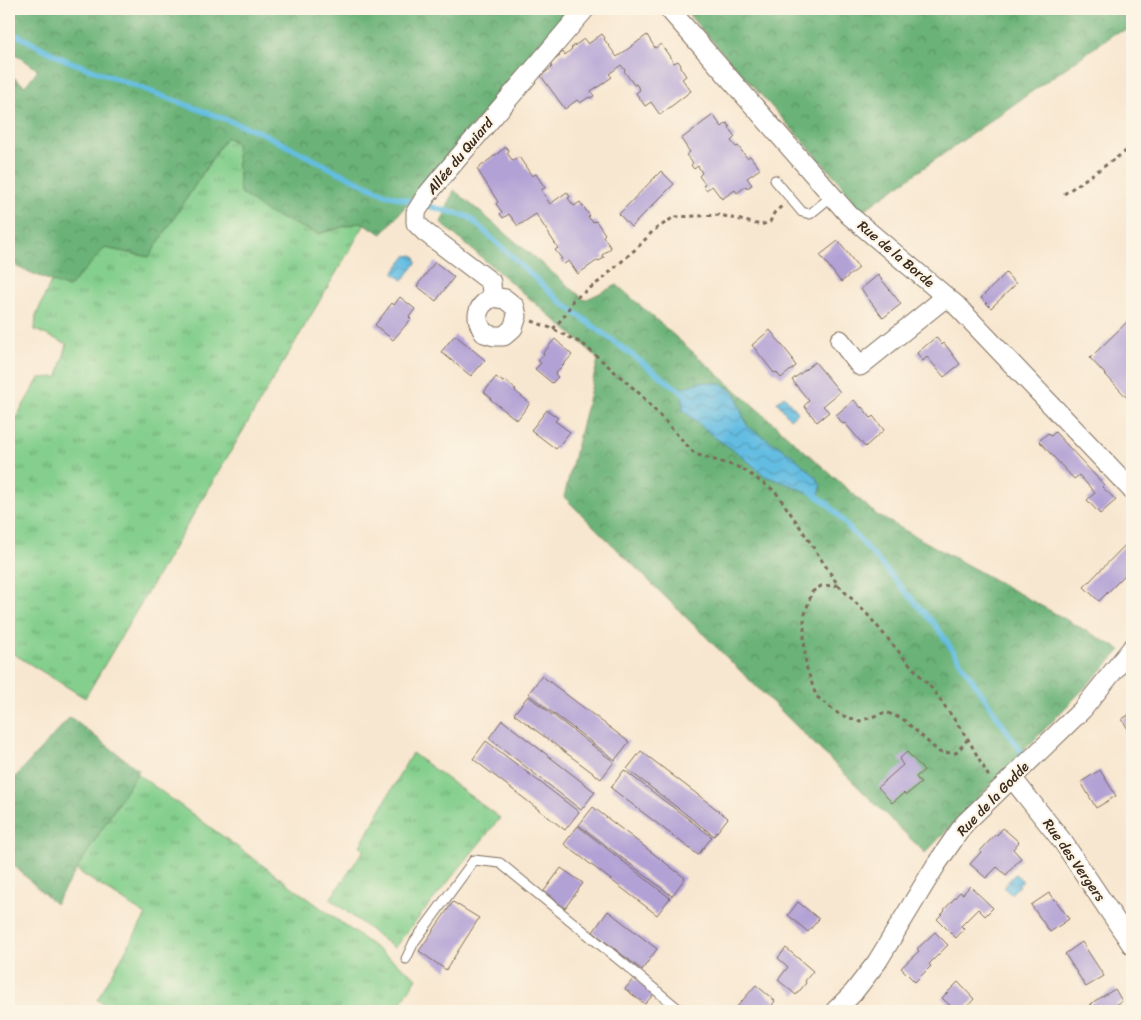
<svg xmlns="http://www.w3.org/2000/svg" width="1141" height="1020" viewBox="0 0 1141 1020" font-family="Sriracha,sans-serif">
<defs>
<pattern id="grass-tufts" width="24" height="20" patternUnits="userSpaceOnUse" patternTransform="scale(1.25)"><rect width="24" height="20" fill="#84cf8d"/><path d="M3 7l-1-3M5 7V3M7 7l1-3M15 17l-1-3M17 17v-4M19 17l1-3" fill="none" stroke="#6da873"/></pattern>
<pattern id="forest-crowns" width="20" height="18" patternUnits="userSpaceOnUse" patternTransform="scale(1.25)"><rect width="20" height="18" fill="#6bb278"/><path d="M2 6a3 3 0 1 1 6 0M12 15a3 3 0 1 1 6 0" fill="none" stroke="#599162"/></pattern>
<pattern id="water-waves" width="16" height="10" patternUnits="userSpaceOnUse" patternTransform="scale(1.25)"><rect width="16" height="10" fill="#64bde2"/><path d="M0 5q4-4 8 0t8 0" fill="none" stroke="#549ab7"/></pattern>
</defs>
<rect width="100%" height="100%" fill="#fcf5e5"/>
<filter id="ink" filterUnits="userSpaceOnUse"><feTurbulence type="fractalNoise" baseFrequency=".02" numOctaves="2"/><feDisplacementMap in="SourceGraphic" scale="10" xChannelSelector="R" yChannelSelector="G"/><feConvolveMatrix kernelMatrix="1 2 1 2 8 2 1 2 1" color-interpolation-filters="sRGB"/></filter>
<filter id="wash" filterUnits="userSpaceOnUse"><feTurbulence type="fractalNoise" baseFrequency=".0096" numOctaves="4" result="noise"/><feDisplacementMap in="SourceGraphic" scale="20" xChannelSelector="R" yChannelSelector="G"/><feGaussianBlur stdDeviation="1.12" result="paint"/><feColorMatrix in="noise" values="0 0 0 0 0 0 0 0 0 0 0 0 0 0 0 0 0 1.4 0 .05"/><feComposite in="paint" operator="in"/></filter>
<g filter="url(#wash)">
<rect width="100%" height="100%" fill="#f8e7d0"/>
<!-- grass -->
<path fill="url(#grass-tufts)" stroke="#607c56" d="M226 137 236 143 240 192 318 234 361 222 365 224 85 698 9 651V476L15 467 9 460V430L39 378 58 377 67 344 35 330 36 316 51 281 66 286 105 248 149 257Z
M412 753 500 818 394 948 330 899 364 850 360 846Z
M136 773 417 978 396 1011H118L97 1000 146 915 76 870Z"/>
<!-- forest -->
<path fill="url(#forest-crowns)" stroke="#536e4b" d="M9 9H570L382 234 361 222 318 234 266 212 240 192 236 143 226 137 149 257 105 248 68 288 17 267 9 250V74L25 86 38 70 9 49Z
M684 9H1132V29L1115 33 861 212 839 181 702 30Z
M454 190 585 300 617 285 877 515 1121 650 925 853 564 497 598 360 583 344 441 223Z
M70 717 139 770 55 904 9 861V784Z"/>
<!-- water -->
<path fill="url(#water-waves)" stroke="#507480" d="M407 255 409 256 412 255 415 256 416 261 417 262 403 280 393 273Z
M699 382 720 383 736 394 741 411 748 427 792 455 814 475 821 485 820 493 813 495 790 485 765 476 738 453 714 437 683 410 682 388Z
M784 396 798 412 790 419 777 402Z
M1015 874 1023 881 1011 894 1003 887Z"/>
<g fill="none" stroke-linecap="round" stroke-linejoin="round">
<!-- stream -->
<path stroke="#64bde2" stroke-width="5.5" d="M9 31 63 59 262 133 336 171 388 195 469 217 561 302 687 396
M809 490 828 504 936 626 1022 753"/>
</g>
<g id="blocks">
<!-- building -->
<path fill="#b2a1d5" d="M602 34 605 38 604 39 617 57 647 35 655 48 661 44 674 63 678 61 681 65 680 67 686 76 682 79 691 91 660 115 651 102 645 106 636 93 640 90 636 84 634 85 624 71 625 70 621 65 609 74 612 77 598 87H597L591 91 594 96 590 98 589 97 580 103 577 100 565 109 541 76 552 67 550 63 560 56 559 55 563 52 565 55 572 49 571 48 584 39 588 44Z
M713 115 722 127 727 123 730 127 729 128 735 137 731 141 736 147 738 146 747 158 750 156 760 169 747 178 752 185 747 188 746 186 737 193 735 190 722 199 712 186 706 190 703 185 705 184 699 176 702 173 698 166 694 169 691 165 693 163 686 155 690 152 681 139Z
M506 147 509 151 507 153 513 161 519 157 532 176 536 174 545 188 541 190 550 204 567 192 570 197 568 198 574 206 580 202 590 216 588 217 593 222 596 221 605 234 603 236 611 248 602 255 604 258 599 261 598 260 578 274 569 261 564 264 560 260 562 259 555 250 558 248 536 214 518 226 509 214 503 218 500 214 502 212 496 204 498 202 477 169Z
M661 171 674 184 631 227 619 214Z
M838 241 859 268 841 282 820 255Z
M435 262 454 277 436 301 417 286Z
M1006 273 1016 284 991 308 981 298Z
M878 275 901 304 883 318 861 289Z
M400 297 415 309 409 317 411 319 393 340 375 325 392 303 394 305Z
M1132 317V403L1090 358Z
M770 330 793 359 792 360 796 366 781 378 776 372 774 373 752 345Z
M455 335 485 360 471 376 441 352Z
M936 337 942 345 944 343 960 364 944 377 927 357 923 361 917 353Z
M555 339 572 355 555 374 558 377 552 383 535 369 541 363 538 361 544 355 543 353Z
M815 362 840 392 823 406 829 412 817 422 804 406 809 401 792 380Z
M496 377 503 382 505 380 516 390 515 391 530 403 517 420 490 399 491 398 484 392Z
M854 400 861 408 862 407 871 418 873 416 884 430 865 447 845 423 843 424 836 415Z
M547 410 558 418 555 421 570 432 556 449 531 430Z
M1055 432 1104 485 1102 487 1116 500 1100 514 1087 500 1095 493 1079 475 1074 479 1039 441 1048 433 1051 436Z
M1132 538V568L1099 601 1084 587Z
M542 676 629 742 615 760 528 694Z
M528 696 614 762 601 779 514 714Z
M1132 713V736L1122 719Z
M502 720 595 792 581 810 489 738Z
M486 741 579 812 565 830 473 759Z
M641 751 728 818 714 836 627 769Z
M907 752 924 770 916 777 921 783 906 795 904 793 892 803 878 787 903 765 899 759Z
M624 770 712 837 698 855 611 788Z
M1100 770 1116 796 1096 808 1081 782Z
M593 807 685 878 672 896 579 825Z
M578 826 670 898 657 915 564 844Z
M1003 828 1019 842 1013 849 1021 858 1006 875 997 867 986 878 970 864 981 852 980 851 996 834 997 835Z
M561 868 583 883 565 908 544 891Z
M970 886 993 908 985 916 978 909 961 926 964 929 956 938 937 919 945 911 944 910 960 892 963 894Z
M1049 893 1054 900 1055 899 1069 919 1050 932 1031 905Z
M453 902 479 918 446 970 419 951Z
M798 902 819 919 808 932 788 915Z
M608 911 657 949 642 970 593 932Z
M935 932 948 945 929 964 931 966 915 982 901 968 919 951 917 949Z
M1082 942 1104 976 1086 987 1065 954Z
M786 948 813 971 805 981 806 983 796 995 778 980 788 967 778 958Z
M634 978 654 994 645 1004 625 989Z
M958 982 974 999 963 1011H956L942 998Z
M756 985 775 1001 768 1011H738L735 1009Z
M1115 989 1122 1001 1116 1005 1120 1011H1094L1090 1004Z"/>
</g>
</g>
<g filter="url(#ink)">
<use href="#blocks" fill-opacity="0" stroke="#7d6c5c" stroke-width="1"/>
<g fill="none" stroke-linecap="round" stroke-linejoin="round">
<!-- service casing -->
<g stroke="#7d6c5c" stroke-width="11">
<path id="service" d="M775 180 802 212 810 214 832 196
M406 959 414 942 474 860 500 863 640 977 681 1011"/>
</g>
<!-- minor casing -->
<g stroke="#7d6c5c" stroke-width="21">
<path id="minor" d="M669 9 849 215 956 305 1132 490
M492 297 505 299 515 307 517 316 513 328 504 336H494L484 333C474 317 476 307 492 297L491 282 425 232 416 223V212L426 196 440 179 585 9
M840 340 860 366 946 297
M1012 778 1063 842 1132 945
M835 1011 853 993 877 962 936 865 964 824 1082 710 1132 648"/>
</g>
<!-- path -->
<path stroke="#7d6c5c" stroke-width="3" stroke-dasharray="4 4" stroke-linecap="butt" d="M1064 194 1132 147
M532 321 553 329 583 344 640 394 695 454 741 468 775 491 800 527 838 585 867 614 904 658 934 691 968 739 989 777
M553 329 566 314 573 300 600 281 639 246 653 231 674 217 720 215 761 225 770 222 774 213 782 206
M838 585 821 586 812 592 804 617V639L806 666 816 696 840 715 860 721 886 712 904 720 939 752 956 753 968 739"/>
<!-- service -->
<use href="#service" stroke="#fff" stroke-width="9"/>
<!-- minor -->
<use href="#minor" stroke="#fff" stroke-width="19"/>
</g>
</g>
<g text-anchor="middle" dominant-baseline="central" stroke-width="4.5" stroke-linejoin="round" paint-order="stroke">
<!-- street labels -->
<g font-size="14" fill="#3b2a1e" stroke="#fcf5e5">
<text transform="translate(460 156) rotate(-50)">Allée du Quiard</text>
<text transform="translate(896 254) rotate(40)">Rue de la Borde</text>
<text transform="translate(993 799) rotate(-46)">Rue de la Godde</text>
<text transform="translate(1074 860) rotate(55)">Rue des Vergers</text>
</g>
</g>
<!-- margin -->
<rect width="1141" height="1020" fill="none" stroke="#fcf5e5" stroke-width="30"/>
</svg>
